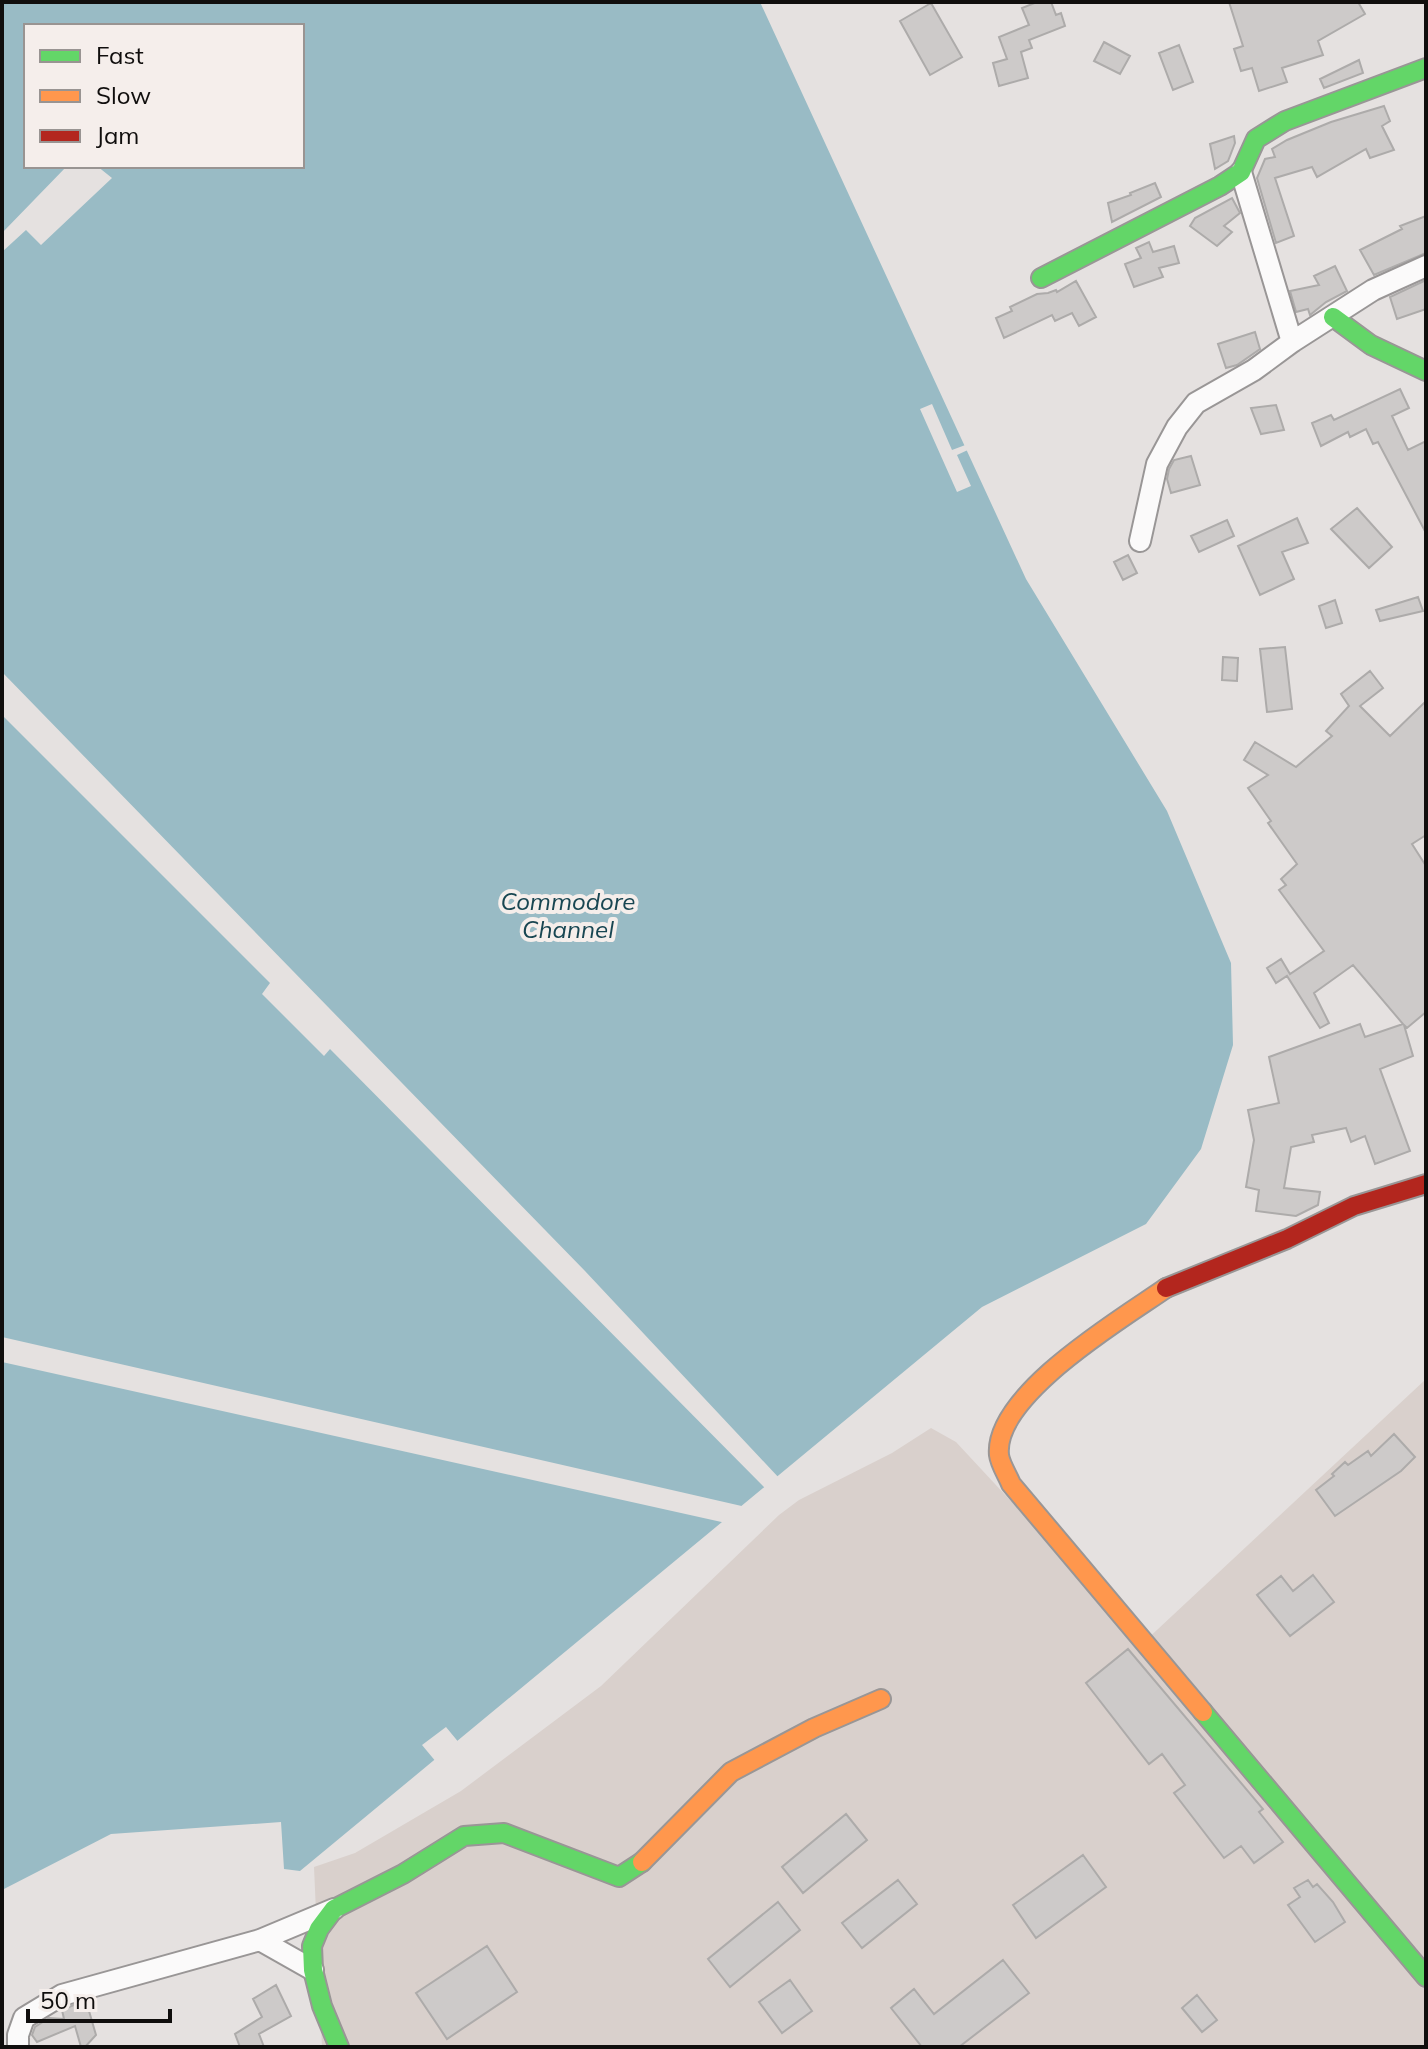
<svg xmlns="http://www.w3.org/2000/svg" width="1428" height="2049" viewBox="0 0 1428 2049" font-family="Mulish,sans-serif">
<rect width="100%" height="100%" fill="#e5e1e0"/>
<!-- built -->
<path fill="#d9d0cc" d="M1426 1379V2047H322L314 1867 355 1853 461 1791 601 1686 779 1515 799 1500 892 1453 931 1428 956 1442 1143 1643Z"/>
<!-- water -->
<path fill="#99bbc5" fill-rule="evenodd" d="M2 2H760L1026 579 1167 811 1231 963 1233 1045 1201 1149 1146 1224 982 1307 300 1871 284 1869 281 1822 111 1834 2 1890ZM26 26H302V166H26Z"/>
<!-- pier -->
<path fill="#e5e1e0" d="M67 166H97L112 178 41 245 26 230 2 252V233Z
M932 404 952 450 968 444 970 449 957 455 971 486 957 492 920 409Z
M2 672 585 1271 780 1479 767 1490 330 1049 324 1056 262 994 270 983 2 715Z
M2 1337 746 1507 726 1523 2 1362Z
M446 1727 460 1744 437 1763 422 1745Z"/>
<!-- building -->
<path fill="#cdcac9" stroke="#adabaa" stroke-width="2" d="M1037 2H1051L1056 15 1061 13 1065 26 1029 40 1032 48 1021 52 1028 78 999 86 993 63 1007 59 999 37 1029 25 1022 8Z
M1229 2H1358L1365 14 1318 41 1323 55 1282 68 1287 82 1259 91 1252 68 1241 71 1234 49 1243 46Z
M931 3 962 57 930 75 900 21Z
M1104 42 1130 56 1120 74 1094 61Z
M1179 45 1193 82 1173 90 1159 53Z
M1359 60 1363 73 1324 88 1320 79Z
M1384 106 1390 121 1382 126 1394 150 1370 158 1366 149 1317 177 1312 167 1275 178 1294 236 1276 243 1257 178 1265 159 1275 157 1272 149 1287 140 1331 122Z
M1234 136 1235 143 1228 161 1215 169 1210 144Z
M1155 183 1161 197 1112 222 1108 203 1131 195 1130 193Z
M1232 198 1240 213 1224 226 1232 232 1217 246 1190 226 1195 218Z
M1426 216V253L1374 275 1360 250 1402 229 1400 226Z
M1149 242 1153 252 1174 246 1179 263 1159 268 1163 277 1134 287 1125 264 1141 258 1136 248Z
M1335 266 1347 291 1326 302 1310 315 1308 309 1296 312 1290 291 1319 285 1314 276Z
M1426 280V309L1397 319 1390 297Z
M1076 281 1096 317 1079 326 1072 313 1055 321 1052 315 1004 338 996 318 1012 311 1010 307 1037 294 1048 293 1056 290 1057 292Z
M1255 332 1260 349 1237 365 1226 368 1218 344Z
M1400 389 1409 408 1392 416 1408 450 1426 441V533L1378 442 1373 444 1366 429 1350 437 1348 432 1321 446 1312 423 1331 415 1334 420Z
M1276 405 1284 430 1261 434 1251 408Z
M1191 456 1200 485 1171 493 1167 479 1169 469 1174 460Z
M1357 508 1392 547 1369 568 1331 529Z
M1297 518 1308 543 1282 552 1294 579 1260 595 1238 546Z
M1227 520 1234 536 1199 552 1191 536Z
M1128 555 1137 573 1123 580 1114 562Z
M1418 597 1423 611 1380 621 1376 610Z
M1335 600 1342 623 1326 628 1319 606Z
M1285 647 1292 709 1267 712 1260 649Z
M1223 657 1238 658 1237 681 1222 680Z
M1370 671 1383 688 1360 706 1390 736 1426 701V835L1412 844 1426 866V1012L1407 1028 1404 1025 1413 1056 1380 1069 1410 1151 1375 1164 1365 1136 1351 1142 1346 1128 1312 1135 1314 1142 1291 1147 1284 1188 1320 1192 1318 1205 1296 1216 1256 1211 1259 1190 1246 1187 1254 1140 1248 1110 1279 1103 1269 1057 1360 1024 1365 1037 1403 1024 1353 965 1314 993 1329 1023 1320 1028 1287 976 1276 983 1267 968 1281 959 1290 974 1324 951 1279 890 1286 885 1281 879 1297 864 1268 823 1271 821 1248 788 1268 775 1244 760 1255 742 1296 767 1332 736 1326 731 1349 706 1341 694Z
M1394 1434 1415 1457 1401 1471 1335 1516 1316 1490 1334 1476 1332 1474 1345 1462 1348 1465 1368 1451 1371 1456Z
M1313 1575 1334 1602 1290 1636 1257 1595 1281 1576 1293 1591Z
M1128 1649 1263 1809 1259 1812 1283 1842 1254 1863 1241 1846 1224 1858 1174 1793 1185 1785 1162 1754 1149 1764 1086 1683Z
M846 1814 867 1840 803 1893 782 1867Z
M1083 1855 1106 1887 1036 1938 1013 1905Z
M898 1880 917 1904 862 1948 842 1923Z
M1308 1880 1313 1887 1317 1884 1333 1902 1345 1922 1315 1942 1288 1905 1300 1897 1294 1888Z
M778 1902 800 1930 730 1987 708 1959Z
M487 1946 517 1992 447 2039 416 1993Z
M1003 1960 1029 1993 959 2047H922L891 2008 914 1989 934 2014Z
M790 1980 812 2011 782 2033 759 2002Z
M276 1985 291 2016 259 2034 264 2047H240L235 2034 262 2017 253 1999Z
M1197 1995 1217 2020 1202 2032 1182 2008Z
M76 2004H84L89 2011 96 2035 85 2047H81L75 2026 37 2042 32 2035 35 2027 49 2018 64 2019 62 2010Z"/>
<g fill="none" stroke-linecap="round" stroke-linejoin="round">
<!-- street casing -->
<g stroke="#999696" stroke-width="24">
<path id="street" d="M1241 172 1292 342
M1140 541 1157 464 1177 427 1196 403 1254 370 1292 342 1373 290 1426 266
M260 1940 313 1970
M18 2047V2035L24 2018 62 1995 260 1940 334 1909"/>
</g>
<!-- fast casing -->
<g stroke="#999696" stroke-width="22">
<path id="fast" d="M1041 278 1220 186 1241 172 1256 139 1285 121 1426 68
M1333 317 1371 345 1426 371
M1203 1712 1426 1977
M339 2047 322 2006 313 1970 312 1946 319 1929 334 1909 403 1874 464 1836 504 1833 619 1877 642 1862"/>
</g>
<!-- slow casing -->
<g stroke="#999696" stroke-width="22">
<path id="slow" d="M1166 1288C1123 1318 993 1395 999 1455 1000 1464 1008 1476 1011 1484L1203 1712
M642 1862 731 1772 814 1728 881 1699"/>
</g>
<!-- jam casing -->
<g stroke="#999696" stroke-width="22">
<path id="jam" d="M1166 1288 1287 1239 1354 1206 1426 1184"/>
</g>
<!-- street -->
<use href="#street" stroke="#fbfafa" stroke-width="20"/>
<!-- fast -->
<use href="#fast" stroke="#63d668" stroke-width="18"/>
<!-- slow -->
<use href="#slow" stroke="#ff974d" stroke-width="18"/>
<!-- jam -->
<use href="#jam" stroke="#b3261e" stroke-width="18"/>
</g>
<g text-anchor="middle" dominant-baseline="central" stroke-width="8" stroke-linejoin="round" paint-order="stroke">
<!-- water labels -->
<g font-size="24" font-style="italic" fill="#184652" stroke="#f5eeeb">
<text x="568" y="901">Commodore<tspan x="568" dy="28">Channel</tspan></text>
</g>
</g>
<!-- border -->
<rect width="1428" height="2049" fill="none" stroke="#100e0d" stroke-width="8"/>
<!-- legend -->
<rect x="24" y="24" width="280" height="144" fill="#f5eeeb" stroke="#999492" stroke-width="2"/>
<rect x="40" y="50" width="40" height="12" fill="#63d668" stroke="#999492" stroke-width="2"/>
<text x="96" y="64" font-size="24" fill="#100e0d">Fast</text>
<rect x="40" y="90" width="40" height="12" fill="#ff974d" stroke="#999492" stroke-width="2"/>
<text x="96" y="104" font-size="24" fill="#100e0d">Slow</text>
<rect x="40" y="130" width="40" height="12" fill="#b3261e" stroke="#999492" stroke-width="2"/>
<text x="96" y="144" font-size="24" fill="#100e0d">Jam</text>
<!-- scale -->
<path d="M28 2009v12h142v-12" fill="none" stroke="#100e0d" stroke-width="4"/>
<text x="40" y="2009" font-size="24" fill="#100e0d" stroke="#f5eeeb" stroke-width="6" paint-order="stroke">50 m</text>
</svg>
